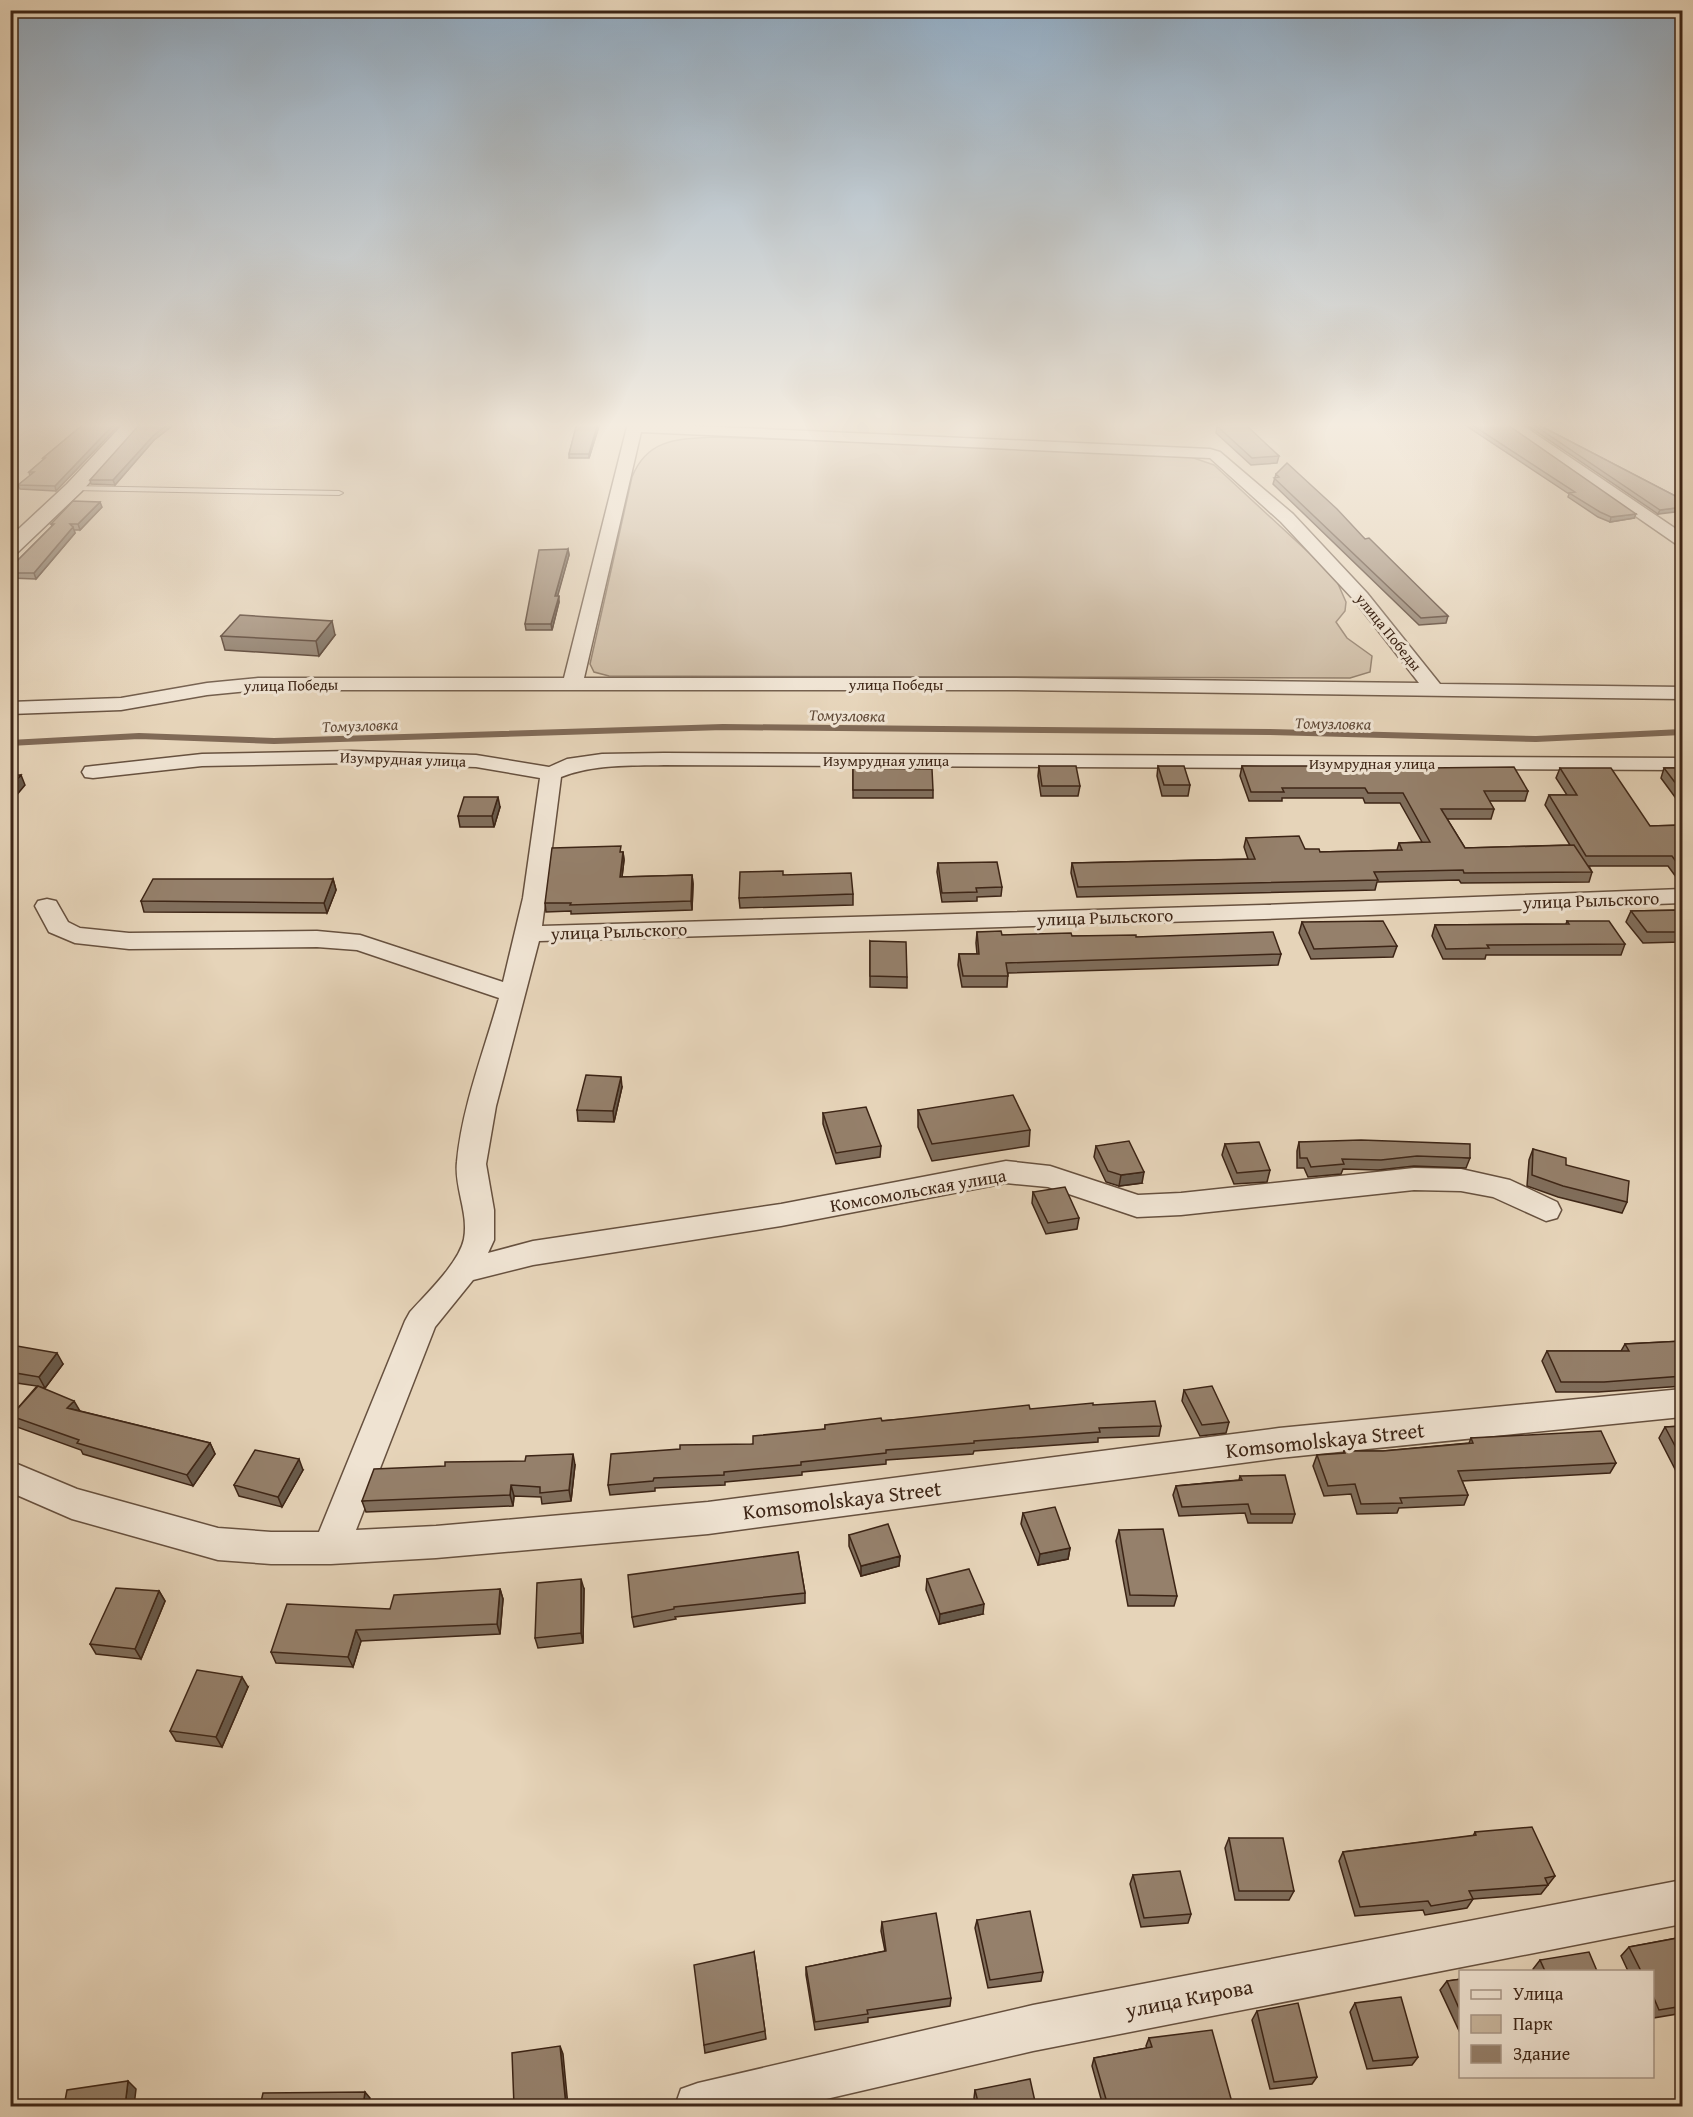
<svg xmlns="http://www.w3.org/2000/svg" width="1693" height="2117" viewBox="0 0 1693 2117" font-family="'Gentium Book Plus',serif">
<rect width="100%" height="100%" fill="#e6d4b9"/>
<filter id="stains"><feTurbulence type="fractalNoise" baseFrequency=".00333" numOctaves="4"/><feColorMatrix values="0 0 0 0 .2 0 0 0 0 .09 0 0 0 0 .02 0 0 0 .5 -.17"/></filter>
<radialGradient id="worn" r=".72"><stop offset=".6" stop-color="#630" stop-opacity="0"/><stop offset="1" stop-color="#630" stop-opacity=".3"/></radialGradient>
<!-- green -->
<path fill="#c9b69d" stroke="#836e5a" stroke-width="1.5" d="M714 437 1166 453 1185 455 1214 465 1335 577 1346 602 1345 611 1336 622 1347 638 1372 656 1370 672 1350 678 609 676 594 672 590 664 632 477C647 439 677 439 714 437Z"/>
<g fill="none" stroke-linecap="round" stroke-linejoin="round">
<!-- stream -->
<path stroke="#806a57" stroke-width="6" d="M10 743 139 736 274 741 723 727 1269 732 1536 739 1682 732"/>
<!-- lane casing -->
<g stroke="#67513f" stroke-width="2">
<path id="lane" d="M71 486 339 491 343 493 339 495 74 490 70 488Z"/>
</g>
<!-- street casing -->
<g stroke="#67513f" stroke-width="3">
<path id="street" d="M628 423 1210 449 1220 452 1293 514 1367 593 1440 684 1682 687V699L1011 690H258L207 695 121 710 10 714V702L121 698 207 683 258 678H564ZM641 432 1210 458 1281 522 1355 601 1419 683 1011 678H584Z
M1501 423H1519L1682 533V545L1676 544Z
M351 751 476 755 549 767 567 759 602 754 664 753 1682 758V770L664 765C629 766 594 764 561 777L542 926 1264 905 1682 889V903L1264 919 539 941 496 1106 486 1164 494 1210V1240L488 1253 533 1241 781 1204 1006 1161 1050 1166 1138 1195 1181 1193 1414 1168 1461 1169 1510 1180 1557 1202 1561 1210 1557 1218 1546 1221 1493 1197 1461 1191 1414 1190 1181 1215 1137 1217 1048 1187 1006 1183 781 1226 533 1265 473 1280 435 1327 356 1530 436 1526 708 1502 1279 1428 1682 1389V1417L1279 1458 708 1534 436 1558 331 1564H271L218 1560 72 1519 10 1492V1461L77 1489 218 1528 271 1532H319L405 1321 410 1312C426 1294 459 1263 464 1239 469 1213 454 1187 457 1162 462 1107 484 1051 499 998L357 950 317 947 129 949 75 943 49 932 35 906 38 901 47 899 56 901 68 922 80 928 129 933 317 931 360 935 503 982 523 898 540 778 476 767 351 763 202 766 93 778 85 777 82 772 85 767 93 766 202 754Z
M1682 1880V1924L1033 2051 796 2106H675L681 2089 698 2083 1033 2005Z"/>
</g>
<!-- secondary casing -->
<g stroke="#3d2516" stroke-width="3">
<path id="secondary" d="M124 423H143L81 492 17 553 10 555V537L67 484Z"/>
</g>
<!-- lane -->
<use href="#lane" fill="#efe3d2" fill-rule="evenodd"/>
<!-- street -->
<use href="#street" fill="#efe3d2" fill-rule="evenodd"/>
<!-- secondary -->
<use href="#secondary" fill="#efe3d2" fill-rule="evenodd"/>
</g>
<!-- wall -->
<path fill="#806e5c" stroke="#3d2516" stroke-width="1.5" d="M85 423H121L56 491 20 489 18 485 30 476 29 472 43 460V458Z
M576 423H600L589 458H569V454L577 424Z
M1462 423H1505L1634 518 1610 522 1598 517 1568 497 1569 494Z
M1524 423H1535L1683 500 1658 514Z
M1217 426 1279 456 1277 463 1251 465 1216 433Z
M171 427 154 440 115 485 91 484 90 480Z
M1276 474 1365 539 1448 616 1446 623 1419 625 1273 484Z
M102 507 80 530H74L75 533 36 579 10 578V568L52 526 51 524Z
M568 549 569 555 557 596 559 602 552 630H526L525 624Z
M335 635 319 656 225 650 221 636Z
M1039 766 1080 786 1078 796H1041L1038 776Z
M1158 766 1190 785 1188 796H1162L1157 776Z
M1242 766 1335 769 1528 791 1525 801H1489L1494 809 1491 819H1447L1465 848 1570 845 1545 805 1549 795H1567L1556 778 1560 768 1650 826 1683 825V881H1679L1668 866H1589L1592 872 1589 882 1461 883 1459 880 1377 882 1375 890 1077 897 1071 873 1072 863 1248 859 1244 847 1246 838 1320 852 1397 850 1399 843 1422 842 1400 803H1365L1363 798H1282V801H1249L1240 776Z
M853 768 933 790V798H853Z
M1664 768H1683V808L1661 778Z
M500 807 494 827H460L458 816Z
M622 852H623L624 860 622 877 692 875 693 884 692 910 571 914V911L546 912 545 903Z
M938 863 1002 887 1001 896 977 897V901L942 902 937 872Z
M783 875 853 894V905L740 908 739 898Z
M333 879 336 890 327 913 144 912 141 901Z
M1683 910V939L1681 942 1643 943 1626 922 1631 911Z
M1567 921 1625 944 1621 955H1486L1485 959H1443L1432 936 1435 925 1566 924Z
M1302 922 1397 946 1393 957 1311 959 1299 933Z
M977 932 1002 935 1136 937 1281 954 1278 965 1008 973 1007 987H962L958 965 959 954H977L976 943Z
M870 941 907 977V988L870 987Z
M622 1087 614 1122 578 1121 577 1110Z
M918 1110 1030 1130 1029 1146 932 1161 918 1127Z
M823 1113 881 1146 880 1157 836 1164 823 1124Z
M1299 1142 1470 1158 1466 1168 1414 1166 1378 1170 1343 1169 1341 1174 1308 1177 1304 1168H1297V1151Z
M1225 1144 1270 1170 1267 1182 1234 1184 1222 1155Z
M1096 1146 1142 1183 1119 1186 1106 1182 1094 1157Z
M1533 1149 1566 1165 1627 1202 1622 1213 1558 1197 1527 1186 1529 1160Z
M1033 1192 1079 1218 1077 1229 1046 1234 1032 1203Z
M1683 1341V1386L1598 1392H1556L1542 1361 1547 1351H1621L1625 1344Z
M10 1345 63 1364 45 1388 39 1387 80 1411 210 1443 215 1454 193 1486 83 1454 81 1450 17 1427 11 1416 37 1386 10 1382Z
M1184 1390 1229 1422 1226 1433 1200 1436 1182 1401Z
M1093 1405 1161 1426 1159 1436 1098 1438V1442L974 1451 973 1454 886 1460V1464L802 1472V1475L725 1482V1485L655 1488V1491L610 1495 608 1485 753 1444 825 1429V1425Z
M1683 1426V1473H1677L1659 1438 1665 1427Z
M1471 1438 1616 1463 1610 1473 1462 1481 1468 1495 1464 1505 1399 1508 1397 1513 1357 1514 1351 1494 1324 1496 1313 1466 1317 1455 1343 1454 1344 1451H1383L1469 1443Z
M575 1465 571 1501 542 1504 541 1497 514 1496 513 1506 366 1512 362 1501Z
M303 1470 282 1507 239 1496 234 1485Z
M1240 1476 1295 1514 1292 1523H1248L1245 1513 1179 1516 1173 1495 1176 1486 1239 1480Z
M1023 1513 1070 1548 1068 1559 1038 1565 1021 1524Z
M1119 1530 1177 1596 1174 1606H1128L1116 1541Z
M849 1535 900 1556 899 1566 861 1576 849 1546Z
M798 1552 805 1593V1603L675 1617 676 1619 634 1627 632 1617Z
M927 1579 983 1614 939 1624 926 1590Z
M500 1589 503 1599 500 1634 361 1641 353 1667 276 1663 271 1652 390 1609Z
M584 1589 583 1643 538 1648 535 1638Z
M159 1591 165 1601 141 1659 96 1654 90 1644Z
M248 1687 222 1747 176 1741 170 1731Z
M1475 1832 1555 1876 1541 1894 1473 1899 1467 1908 1425 1915 1423 1910 1355 1916 1339 1861 1343 1852 1473 1836Z
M1229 1838 1294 1891 1289 1900H1235L1225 1848Z
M1133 1875 1191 1914 1188 1923 1141 1927 1130 1884Z
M977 1920 1043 1972 1041 1981 988 1988 975 1928Z
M882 1922 951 1998 950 2006 868 2018V2022L815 2030 806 1975V1967L885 1951 881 1931Z
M1683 1937V2013L1653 2018V1971H1628L1621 1956 1629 1947Z
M754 1952 766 2039 705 2053 704 2045Z
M1540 1960 1597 1971H1534L1533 1969Z
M1461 1979V2035L1440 1990 1447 1981Z
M1355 2003 1418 2057 1412 2065 1367 2069 1350 2012Z
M1257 2011 1317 2077 1312 2084 1270 2089 1252 2020Z
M1149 2038 1233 2106H1103L1092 2066 1094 2058 1147 2048 1146 2046Z
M975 2090 1036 2106H976L974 2098Z"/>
<!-- shaded-wall -->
<path fill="#685a4b" stroke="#3d2516" stroke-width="1.5" d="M115 423H121L56 491 55 486Z
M169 423H174L171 427 154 440 115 485 113 480 153 436Z
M598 423H600L589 458V454Z
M100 502 102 507 80 530 78 524Z
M1683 507V511L1658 514 1660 510Z
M1636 514 1634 518 1610 522 1611 517Z
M73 527 75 533 36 579 34 573Z
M568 549 569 555 556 602 555 596Z
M559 596V602L552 630 551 624Z
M332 621 335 635 319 656 316 641Z
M21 775 25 785 10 803V787Z
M498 797 500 807 494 827 492 816Z
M623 852 624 860 621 885 620 877Z
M692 875 693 884 692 910 691 901Z
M333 879 336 890 327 913 324 903Z
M621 1077 622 1087 614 1122 613 1111Z
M1144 1172 1142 1183 1119 1186 1121 1175Z
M57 1353 63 1364 45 1388 39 1377Z
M74 1401 80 1411 67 1408Z
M210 1443 215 1454 193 1486 187 1475Z
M573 1454 575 1465 571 1501 569 1490Z
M299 1459 303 1470 282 1507 278 1497Z
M511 1485 514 1496 513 1506 510 1495Z
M1070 1548 1068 1559 1038 1565 1040 1554Z
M900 1556 899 1566 861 1576V1566Z
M581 1579 584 1589 583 1643 581 1633Z
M500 1589 503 1599 500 1634 497 1624Z
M159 1591 165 1601 141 1659 135 1649Z
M984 1604 983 1614 939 1624 940 1614Z
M356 1630 361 1641 353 1667 348 1657Z
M242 1677 248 1687 222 1747 216 1737Z
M560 2046 563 2054 568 2106H566Z
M128 2081 136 2089 134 2106H125Z
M365 2092 370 2098 368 2106H363Z"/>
<!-- building -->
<path fill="#95806b" stroke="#3d2516" stroke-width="1.5" d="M85 423H115L55 486 18 485 34 472H29L45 458H43Z
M141 423H169L153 436 113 480H90Z
M577 423H598L589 454H569Z
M1469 423H1505L1636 514 1611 517 1600 512 1569 493 1575 492Z
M1531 423H1535L1683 500V507L1660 510Z
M1245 424 1279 456 1252 458 1217 426Z
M1287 463 1337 509 1365 539 1369 538 1448 616 1421 618 1274 478 1279 477 1276 474Z
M73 501 100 502 78 524H70L73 527 34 573H10V568L54 524H51Z
M568 549 555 596H559L551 624H525L539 550Z
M240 615 332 621 316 641 221 636Z
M1039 766H1076L1080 786H1042Z
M1158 766H1184L1190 785H1164Z
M1242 766H1334L1335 769 1514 767 1528 791H1484L1494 809H1441L1465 848 1574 845 1592 872 1464 873 1463 870 1374 872 1378 880 1078 887 1072 863 1255 859 1246 838 1299 836 1305 849H1319L1320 852 1402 850 1399 843 1430 842 1403 793H1368L1365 788H1282L1284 792H1251Z
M853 768 932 769 933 790H853Z
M1560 768H1611L1650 826 1683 825V871L1672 856H1586L1549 795H1577Z
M1664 768H1683V793Z
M10 775H21L10 787Z
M464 797H498L492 816H458Z
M621 846 620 852H623L620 877 692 875 691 901 570 905 571 903H545L552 848Z
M997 862 1002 887 976 888 977 892 942 893 938 863Z
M783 871V875L851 873 853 894 739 898 740 872Z
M153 879H333L324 903 141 901Z
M1683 910V932H1647L1631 911Z
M1383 921 1397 946 1314 949 1302 922Z
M1567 921H1609L1625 944 1487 945 1489 948 1446 949 1435 925 1569 924Z
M1001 931 1002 935 1071 933 1072 936 1136 935V937L1273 932 1281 954 1006 963 1008 976H963L959 954H979L977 932Z
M870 941 906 942 907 977 870 976Z
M586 1075 621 1077 613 1111 577 1110Z
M1013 1095 1030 1130 932 1144 918 1110Z
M866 1107 881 1146 836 1153 823 1113Z
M1361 1140 1470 1144V1158L1417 1156 1381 1160 1342 1159 1344 1164 1311 1167 1307 1158H1300L1299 1142Z
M1129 1141 1144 1172 1121 1175 1108 1171 1096 1146Z
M1259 1142 1270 1170 1237 1173 1225 1144Z
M1533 1149 1566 1158V1165L1629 1181 1627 1202 1563 1186 1532 1175Z
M1065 1187 1079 1218 1048 1223 1033 1192Z
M1683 1341V1376L1604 1382H1561L1547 1351H1629L1625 1344Z
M11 1345 57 1353 39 1377 10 1372Z
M38 1386 74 1401 67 1408 210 1443 187 1475 77 1443 79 1440 11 1416Z
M1212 1386 1229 1422 1202 1425 1184 1390Z
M1155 1401 1161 1426 1099 1428 1100 1432 974 1441V1443L886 1450V1453L801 1462V1465L724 1472V1475L654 1478 653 1481 608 1485 611 1454 680 1449V1445L753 1444V1436L825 1429V1425L881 1418 882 1421 1029 1405 1030 1409 1093 1403V1405Z
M1683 1426V1461L1665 1427Z
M1601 1431 1616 1463 1458 1471 1468 1495 1400 1498 1402 1503 1361 1504 1355 1484 1328 1486 1317 1455 1345 1453 1344 1451H1383L1473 1443 1471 1438Z
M255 1450 299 1459 278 1497 234 1485Z
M573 1454 569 1490 540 1493V1487L511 1485 510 1495 362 1501 374 1469 445 1466V1462L525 1461 526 1456Z
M1285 1475 1295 1514H1251L1248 1504 1182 1507 1176 1486 1242 1480 1240 1476Z
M1055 1507 1070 1548 1040 1554 1023 1513Z
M888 1524 900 1556 861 1566 849 1535Z
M1163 1529 1177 1596 1130 1595 1119 1530Z
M798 1552 805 1593 674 1607V1609L632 1617 628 1575Z
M969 1569 984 1604 940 1614 927 1579Z
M581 1579V1633L535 1638 537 1583Z
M116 1588 159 1591 135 1649 90 1644Z
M500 1589 497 1624 356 1630 348 1657 271 1652 287 1604 390 1609 394 1595Z
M197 1670 242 1677 216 1737 170 1731Z
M1532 1827 1555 1876 1545 1878 1548 1885 1469 1891 1473 1899 1431 1906 1428 1901 1360 1907 1343 1852 1476 1835 1475 1832Z
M1229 1838H1283L1294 1891H1239Z
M1180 1871 1191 1914 1144 1918 1133 1875Z
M1030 1911 1043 1972 990 1980 977 1920Z
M936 1913 951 1998 867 2010 868 2014 815 2022 806 1967 886 1951 882 1922Z
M1683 1937V2006L1659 2010 1653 1996V1971H1641L1629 1947Z
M754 1952 765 2031 704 2045 694 1965Z
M1589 1952 1597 1971H1545L1540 1960Z
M1461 1979V2013L1447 1981Z
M1401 1997 1418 2057 1373 2061 1355 2003Z
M1298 2003 1317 2077 1274 2082 1257 2011Z
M1212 2030 1233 2106H1108L1094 2058 1152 2047 1149 2038Z
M560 2046 566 2106H514L512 2053Z
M1030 2079 1036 2106H979L975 2090Z
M128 2081 125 2106H64L67 2090Z
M365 2092 363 2106H260L263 2093Z"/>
<!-- sky -->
<linearGradient id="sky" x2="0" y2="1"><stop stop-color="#90a9bf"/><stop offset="0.59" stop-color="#f4ece0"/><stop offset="1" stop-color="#f4ece0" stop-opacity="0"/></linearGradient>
<rect width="1693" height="720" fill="url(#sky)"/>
<g text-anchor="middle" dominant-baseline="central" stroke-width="6" stroke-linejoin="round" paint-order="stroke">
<!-- far-street labels -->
<g font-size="15" fill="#3d2516" stroke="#efe3d2">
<text transform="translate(1389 632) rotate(51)">улица Победы</text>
<text x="896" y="684">улица Победы</text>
<text transform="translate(291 685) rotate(-1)">улица Победы</text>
<text transform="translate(403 759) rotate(2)">Изумрудная улица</text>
<text x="886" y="760">Изумрудная улица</text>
<text x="1372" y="763">Изумрудная улица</text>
</g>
<!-- far-water labels -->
<g font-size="16" font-style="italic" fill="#5f4836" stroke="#efe3d2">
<text transform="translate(847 715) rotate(1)">Томузловка</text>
<text transform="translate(1333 723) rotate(1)">Томузловка</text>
<text transform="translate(360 725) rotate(-2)">Томузловка</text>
</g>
<!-- street labels -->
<g font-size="18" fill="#3d2516" stroke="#efe3d2">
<text transform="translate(1591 900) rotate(-2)">улица Рыльского</text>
<text transform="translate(1105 917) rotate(-2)">улица Рыльского</text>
<text transform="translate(619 931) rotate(-2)">улица Рыльского</text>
<text transform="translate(918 1190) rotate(-10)">Комсомольская улица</text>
</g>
<!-- near-street labels -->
<g font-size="21" fill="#3d2516" stroke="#efe3d2">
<text transform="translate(1325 1440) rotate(-6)">Komsomolskaya Street</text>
<text transform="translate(842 1500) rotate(-7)">Komsomolskaya Street</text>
<text transform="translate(1189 1998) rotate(-11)">улица Кирова</text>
</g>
</g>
<!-- margin -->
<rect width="1693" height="2117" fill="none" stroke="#e6d4b9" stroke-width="36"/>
<rect x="12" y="12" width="1669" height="2093" fill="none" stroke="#3d2516" stroke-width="3"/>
<rect x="18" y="18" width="1657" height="2081" fill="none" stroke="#3d2516" stroke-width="1.5"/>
<!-- legend -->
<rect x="1459" y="1970" width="195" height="108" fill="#efe3d2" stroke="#a89787" stroke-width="1.5"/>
<rect x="1471" y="1990" width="30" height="9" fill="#efe3d2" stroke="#a89787" stroke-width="1.5"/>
<text x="1513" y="2000" font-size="18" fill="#3d2516">Улица</text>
<rect x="1471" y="2015" width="30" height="18" fill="#c9b69d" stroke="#a89787" stroke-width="1.5"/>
<text x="1513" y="2030" font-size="18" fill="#3d2516">Парк</text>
<rect x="1471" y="2045" width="30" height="18" fill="#95806b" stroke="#a89787" stroke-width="1.5"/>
<text x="1513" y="2060" font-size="18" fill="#3d2516">Здание</text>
<rect width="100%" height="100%" filter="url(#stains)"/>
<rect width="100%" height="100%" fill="url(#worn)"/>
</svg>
